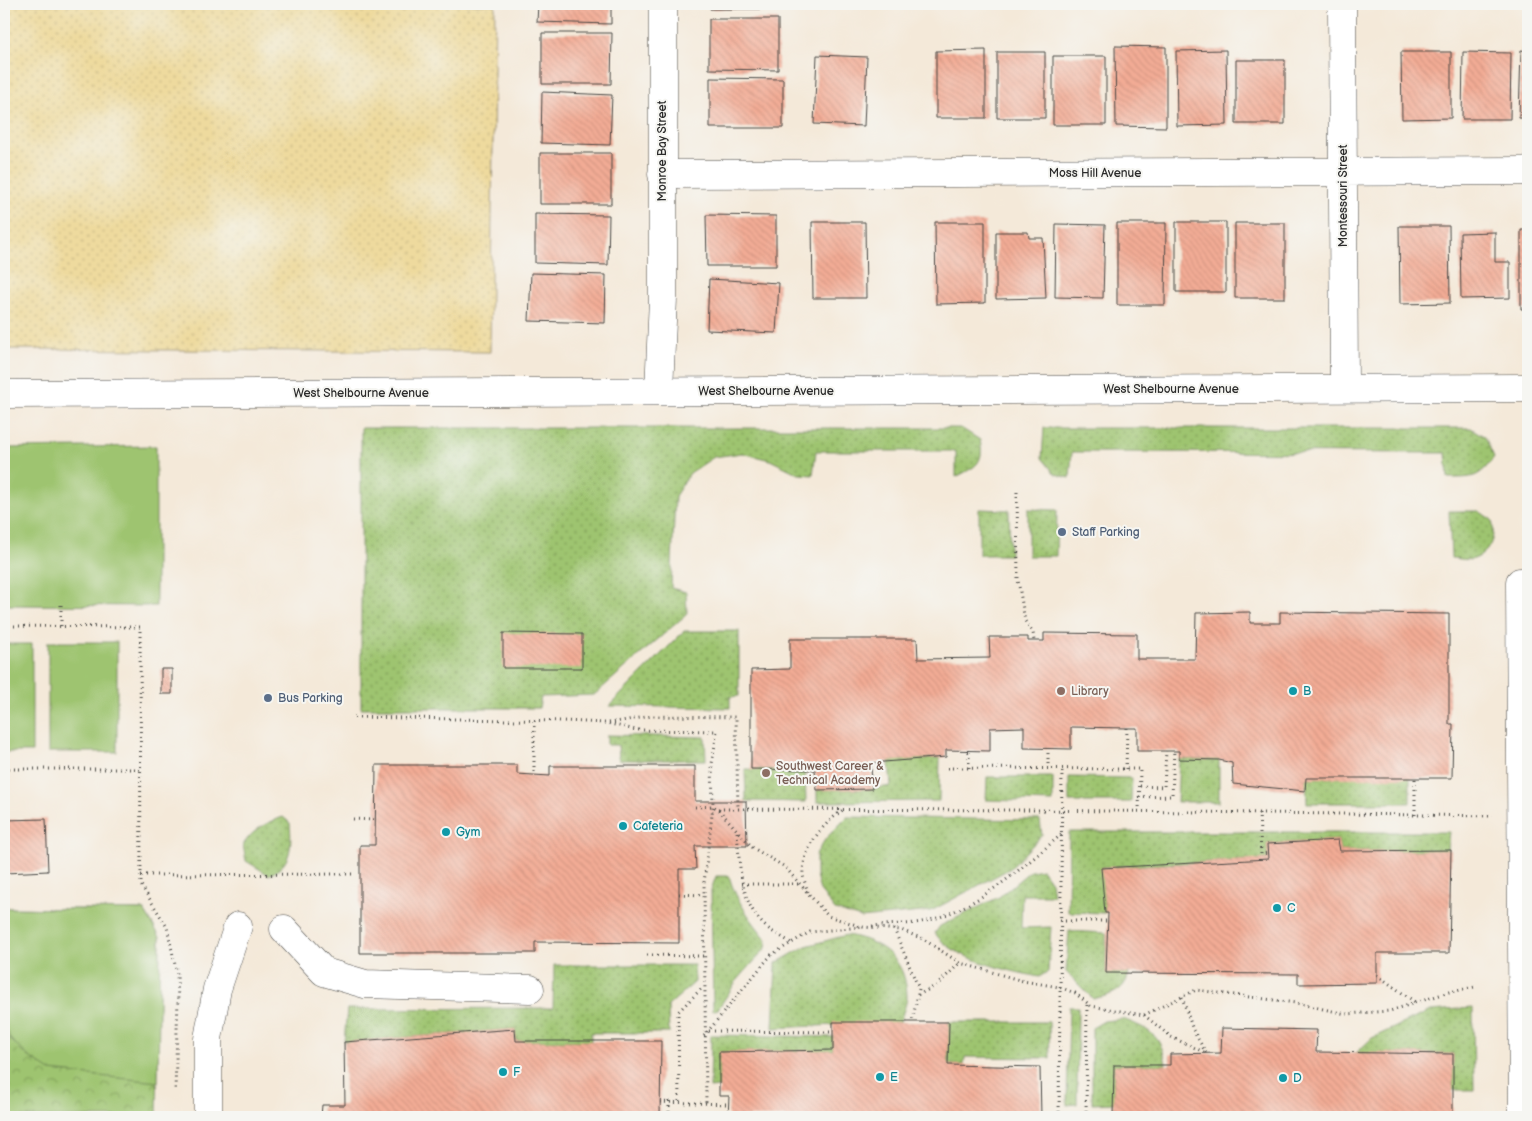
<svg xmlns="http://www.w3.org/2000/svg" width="1532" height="1121" viewBox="0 0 1532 1121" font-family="'Balsamiq Sans',sans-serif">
<defs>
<pattern id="grass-dots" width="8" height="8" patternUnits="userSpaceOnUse" patternTransform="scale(1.25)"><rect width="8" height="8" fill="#9ec46f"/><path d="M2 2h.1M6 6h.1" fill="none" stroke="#819f5b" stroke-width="1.8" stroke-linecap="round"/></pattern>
<pattern id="sand-dots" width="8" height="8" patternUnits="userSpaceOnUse" patternTransform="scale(1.25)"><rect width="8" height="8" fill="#eeda9e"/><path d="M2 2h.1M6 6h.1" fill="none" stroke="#cb8" stroke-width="1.8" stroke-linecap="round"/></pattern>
<pattern id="park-crowns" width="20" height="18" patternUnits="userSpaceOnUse" patternTransform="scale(1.25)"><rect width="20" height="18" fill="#9ec46f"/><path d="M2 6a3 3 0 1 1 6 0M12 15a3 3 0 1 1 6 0" fill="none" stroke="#819f5b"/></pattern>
<pattern id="building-back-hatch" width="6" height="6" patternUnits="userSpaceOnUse" patternTransform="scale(1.25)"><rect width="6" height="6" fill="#f3ac95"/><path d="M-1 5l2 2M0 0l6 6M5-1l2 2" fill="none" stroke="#d09481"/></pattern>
</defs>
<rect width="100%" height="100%" fill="#f6f6f2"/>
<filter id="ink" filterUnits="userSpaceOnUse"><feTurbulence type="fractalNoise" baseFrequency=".02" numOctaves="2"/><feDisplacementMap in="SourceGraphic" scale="10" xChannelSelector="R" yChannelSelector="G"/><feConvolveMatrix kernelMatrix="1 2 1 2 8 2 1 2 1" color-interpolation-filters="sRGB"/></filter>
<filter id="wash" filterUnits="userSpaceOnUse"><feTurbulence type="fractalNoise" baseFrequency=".0096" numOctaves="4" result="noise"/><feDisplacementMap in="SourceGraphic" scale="20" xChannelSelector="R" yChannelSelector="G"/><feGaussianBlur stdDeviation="1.12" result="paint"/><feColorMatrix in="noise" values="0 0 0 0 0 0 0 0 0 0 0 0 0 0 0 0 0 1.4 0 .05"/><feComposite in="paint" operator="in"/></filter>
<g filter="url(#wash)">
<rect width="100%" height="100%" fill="#f4e9d9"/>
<!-- grass -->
<path fill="url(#grass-dots)" stroke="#64784d" d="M361 428H961L980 440C985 464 975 467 956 477V451H816L813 475 799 474 770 460 742 453 714 457 690 473 675 496 671 588 686 592 687 614 594 695 541 697 539 708H361Z
M1044 428H1471L1485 437 1494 457C1479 479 1473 478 1448 478L1446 453 1072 452 1070 478 1055 474 1042 458Z
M979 509 1009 510 1010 555H979Z
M1028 509 1057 510 1056 556H1028Z
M1449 511H1479L1492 520C1496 535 1491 553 1474 559 1468 561 1457 558 1451 558Z
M684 631H739V696L730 697V708L609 706Z
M607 735 705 737 706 760H619L618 745H607Z
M940 758 939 801 817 802V790L872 789 891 786 889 761Z
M1179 759 1219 760V802H1177Z
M745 769 805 770 806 802 746 801Z
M987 777H1053V802L986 800Z
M1069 777 1132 778 1131 802H1069Z
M1410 777V803H1307L1306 778Z
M283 817 290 823C292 846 292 865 269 875L246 861 243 845C253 829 266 823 283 817Z
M847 817 1040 820 1042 835 1011 868 931 911 861 918 835 910 820 891 816 875V854L826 838Z
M1069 832H1449L1447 850 1340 851 1338 840 1267 844 1268 859 1102 867 1105 913 1068 912Z
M1042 869 1051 882 1053 895H1022L1021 928 1051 927 1048 972 1039 977C1010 971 951 959 935 933L940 926 999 897 1030 871Z
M716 876H729C736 901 751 920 767 940L766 948 736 982 718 1009 713 1011 711 890Z
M1069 931 1106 933V973H1129C1124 993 1110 995 1093 999L1066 972Z
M847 935C881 941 906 958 907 996 907 1004 902 1014 900 1022L773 1028 776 963 806 946Z
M554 965H694L695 982 668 1006 669 1033H591V1041H516L515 1029 344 1042 347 1009 553 1008Z
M1069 1007H1078L1077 1104 1067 1105Z
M1473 1008 1474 1090H1453V1054L1356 1053 1372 1038 1430 1011Z
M1123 1019C1149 1029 1162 1035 1166 1065H1114V1103L1092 1104V1028L1104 1021Z
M949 1022H1049L1050 1058 965 1057 964 1065H948Z
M711 1035 833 1037V1050L719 1052V1087L710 1088Z"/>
<!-- sand -->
<path fill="url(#sand-dots)" stroke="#8c8264" d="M4 4H495L490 352 4 349Z"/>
<!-- park -->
<path fill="url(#park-crowns)" stroke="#64784d" d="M4 908 144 910 160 937 157 1117H4Z"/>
<!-- pitch -->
<path fill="#9ec46f" stroke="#64784d" d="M156 446V606L4 605V448Z
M48 642H117V752H48Z
M4 644H32V752H4Z
M4 908 144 910 160 937 158 1082 50 1071 28 1056 10 1039 4 1021Z"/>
<g id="blocks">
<!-- building -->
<path fill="url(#building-back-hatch)" d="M538 4H611V24L537 22Z
M710 4H783V9H710Z
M709 19H778V70L709 69Z
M542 33H612L611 84H542Z
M1115 46 1166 47V127L1116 126Z
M986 50V118H936V51Z
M1226 50 1227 125 1177 126 1176 51Z
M1521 50 1528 51V118H1519Z
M997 52H1045V118H997Z
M1401 52H1451V118L1402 119Z
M1463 52 1511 53 1510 119H1462Z
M817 55 867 57 864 126 814 124Z
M1053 56H1106V125H1053Z
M1236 60H1285V124H1236Z
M710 78 783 79V128H710Z
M542 92 612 95 610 145 541 143Z
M540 153H611V204H540Z
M535 214 609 215 608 265 535 263Z
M706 215 776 216V266H707Z
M812 222H865L866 298H813Z
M935 222H985V303L936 304Z
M1176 222H1226V292H1176Z
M1117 223H1166L1165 305H1117Z
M1235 223H1285V298H1235Z
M1056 224 1105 225 1103 298 1055 297Z
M1399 226H1449L1450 303 1400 304Z
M1521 230H1528V309H1521Z
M996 232H1028L1029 238H1043L1046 298 996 299Z
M1495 232V262H1510V298L1461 299 1460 233Z
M531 273 606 275 605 323 529 321Z
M709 279 779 283 776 333 707 330Z
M1250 612V623H1280V612L1449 614V724H1453L1452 778H1306L1305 791 1233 784 1232 763 1219 760 1179 759V751H1137V728H1127L1071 727V749L1024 748V727L990 728V751L946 750V757L871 763 872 789 817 790 815 770 751 769V670L790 669V639H917L918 659 990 658 989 637H1028V641H1044V633L1137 634V659H1195L1196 613Z
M503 633 582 634V668H503Z
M161 669H172V694H161Z
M376 765H517V774L550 776V766H695V801H746L747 846H695L696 869H679V943L535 942V953H360V845H375Z
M46 819 48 871 5 873 4 820Z
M1338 840 1340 851 1451 850 1449 953H1377V983L1298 984V974L1106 973 1108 913H1105L1101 868 1268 859 1267 844Z
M833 1022H949L948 1065 1040 1067 1041 1117H728L729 1096H719V1052L833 1050Z
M1222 1028 1317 1030 1316 1052 1453 1054V1117H1113L1114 1065H1170V1054L1221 1053Z
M515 1029 516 1041H661L660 1117H321L322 1105H345L344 1042Z"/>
</g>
</g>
<g filter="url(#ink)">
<use href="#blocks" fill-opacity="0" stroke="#494845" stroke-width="1"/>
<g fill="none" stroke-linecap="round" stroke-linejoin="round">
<!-- minor casing -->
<g stroke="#494845" stroke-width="29">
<path id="minor" d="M1342 4 1344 388
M662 174 1528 171
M659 391 663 298V4
M4 394 1528 388
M284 929 324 972 365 984 530 989
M208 1117V1039L217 989 238 926
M1523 1117 1520 582H1528"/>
</g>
<!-- path -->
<path stroke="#494845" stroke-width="3" stroke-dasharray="1 4" stroke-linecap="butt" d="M1017 492 1018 580 1025 621 1033 632 1034 641
M61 605V626
M4 626 140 627 141 885 167 927 177 974 178 1000 175 1090
M354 717 562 721 606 723 636 730 717 731 712 764 713 806 704 883 706 1104
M534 721V775
M609 723 652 716 736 717 738 809
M1048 748V768
M947 768 1140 769 1139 811
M969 768V750
M4 769H141
M1126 769 1127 728
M1140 786 1164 787 1166 751
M1139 797 1172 796 1174 750
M695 807 713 806 718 809 753 848 785 867 828 916 863 927 901 930 923 939 960 963 1023 981 1059 987 1075 993 1091 1006 1144 1015 1196 990 1296 1003 1346 1014 1390 1011 1449 992 1475 987
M718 809 1035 810 1493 816
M1259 813 1261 854 1268 853
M1415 815V777
M353 819 376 820
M737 832C740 865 739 901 765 926 773 933 783 937 791 943
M141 875 353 874
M742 884H799
M808 892C806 886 803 878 803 872 804 846 823 824 843 810
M679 894 704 895
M1060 921H1108
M872 926C889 924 909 925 926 921 977 909 1023 867 1062 834
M894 929 919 989 912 1022
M647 955 704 956
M1377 975 1415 1002
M918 995 937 985 960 963
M1182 997 1193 1030 1206 1053
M1144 1015 1171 1037 1206 1053
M709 1031 833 1032
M704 1036 771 955 810 932 861 927
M679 1101 678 1012 703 987
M660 1102 729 1104
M1041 1115 1113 1116
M1086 1116 1087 1002
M669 1117V1101
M1059 1117 1062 768"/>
<!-- minor -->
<use href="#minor" stroke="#fff" stroke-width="28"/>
</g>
</g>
<!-- markers -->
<g fill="#5c6f8a" stroke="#f6f6f2" stroke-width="2">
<circle cx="1062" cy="532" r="5"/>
<circle cx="268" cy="698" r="5"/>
</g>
<g fill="#8d6e63" stroke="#f6f6f2" stroke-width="2">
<circle cx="1061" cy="691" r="5"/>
<circle cx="766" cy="773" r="5"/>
</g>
<g fill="#0f9aa8" stroke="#f6f6f2" stroke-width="2">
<circle cx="1293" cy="691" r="5"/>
<circle cx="623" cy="826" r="5"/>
<circle cx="446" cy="832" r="5"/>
<circle cx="1277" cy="908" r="5"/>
<circle cx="503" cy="1072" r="5"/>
<circle cx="880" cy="1077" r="5"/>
<circle cx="1283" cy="1078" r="5"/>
</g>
<g text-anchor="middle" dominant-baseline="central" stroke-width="4" stroke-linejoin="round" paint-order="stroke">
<!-- street labels -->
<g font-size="12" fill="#2b2b2b" stroke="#f6f6f2">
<text transform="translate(662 151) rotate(-90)">Monroe Bay Street</text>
<text x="1095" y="173">Moss Hill Avenue</text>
<text transform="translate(1343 196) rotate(-90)">Montessouri Street</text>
<text x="1171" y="389">West Shelbourne Avenue</text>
<text x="766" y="391">West Shelbourne Avenue</text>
<text x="361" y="393">West Shelbourne Avenue</text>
</g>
<!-- service labels -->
<g font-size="12" fill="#4e5e75" stroke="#f6f6f2" text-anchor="start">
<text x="1072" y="532">Staff Parking</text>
<text x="278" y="698">Bus Parking</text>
</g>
<!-- education labels -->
<g font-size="12" fill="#785e54" stroke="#f6f6f2" text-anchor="start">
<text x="1071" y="691">Library</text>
<text x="776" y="766">Southwest Career &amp;<tspan x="776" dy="14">Technical Academy</tspan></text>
</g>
<!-- culture labels -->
<g font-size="12" fill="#0d838f" stroke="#f6f6f2" text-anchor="start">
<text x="1303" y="691">B</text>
<text x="633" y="826">Cafeteria</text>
<text x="456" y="832">Gym</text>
<text x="1287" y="908">C</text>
<text x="513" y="1072">F</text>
<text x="890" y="1077">E</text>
<text x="1293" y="1078">D</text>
</g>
</g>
<!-- margin -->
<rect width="1532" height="1121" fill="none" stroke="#f6f6f2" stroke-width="20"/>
</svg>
